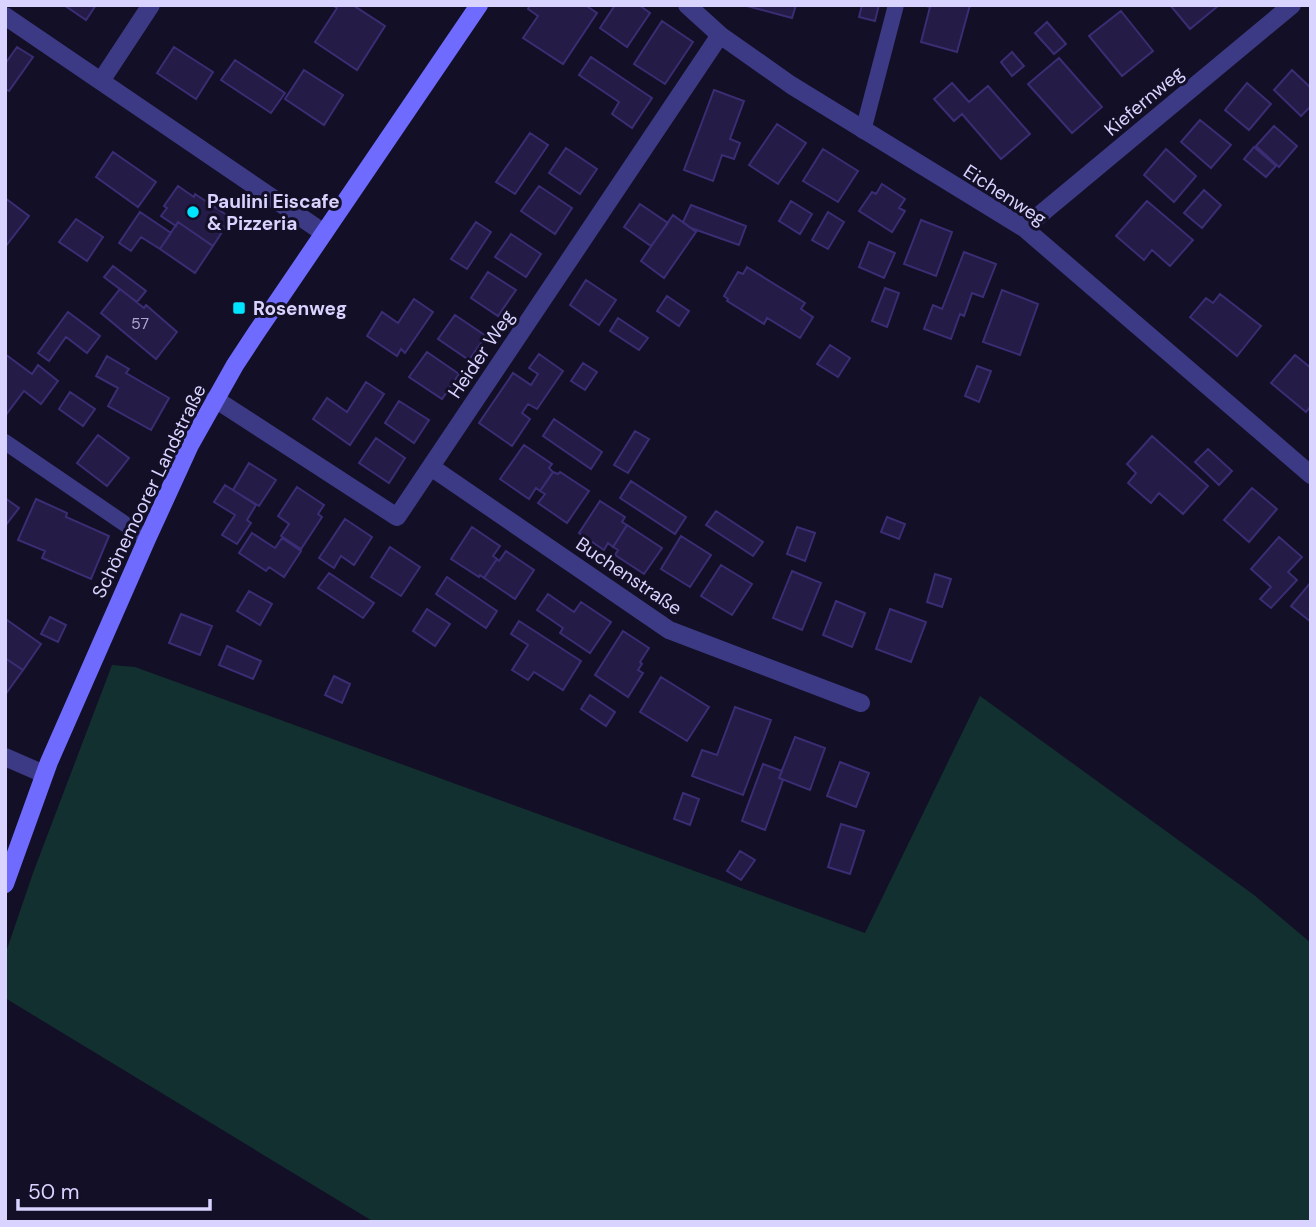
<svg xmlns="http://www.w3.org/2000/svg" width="1316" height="1227" viewBox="0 0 1316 1227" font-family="'DM Sans',sans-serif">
<rect width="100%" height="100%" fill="#130f26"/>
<!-- green -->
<path fill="#12302f" d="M112 665 135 667 865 933 980 696 1254 895 1311 943V1222H374L5 998V955L33 873Z"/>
<!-- building -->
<path fill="#241b47" stroke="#3b2d73" stroke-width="2" d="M64 5H96L86 20Z
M332 5H358L356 7 385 26 357 70 315 42 337 8Z
M530 5H585L597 13 563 64 523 38 538 16 528 9Z
M615 5H639L650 13 627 47 600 28Z
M743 5H796L792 18Z
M862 5H879L875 21 859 17Z
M922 5H970L957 52 921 42 930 7Z
M1170 5H1217L1218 6 1190 29Z
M1121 11 1153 51 1122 76 1089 36Z
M662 21 693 42 665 84 634 64Z
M1047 22 1066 44 1054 54 1035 33Z
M17 47 33 57 9 91 5 89V64Z
M174 47 213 72 196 99 157 73Z
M1012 52 1024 66 1012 76 1001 62Z
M591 57 652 98 632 128 612 114 619 102 579 75Z
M1059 58 1102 107 1072 133 1028 84Z
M235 60 285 93 271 113 221 80Z
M304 70 343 95 324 125 285 99Z
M1292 70 1311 88V106L1301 116 1274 90Z
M952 83 969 102 988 86 1030 134 1001 159 962 114 954 121 934 99Z
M1247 83 1271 104 1249 130 1225 110Z
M714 90 744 101 730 139 740 143 734 159 722 155 713 181 684 170Z
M1200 120 1231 145 1211 168 1181 142Z
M777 124 806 143 778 184 749 165Z
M1274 126 1297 146 1279 167 1256 146Z
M530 133 548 145 515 194 496 182Z
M1254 147 1276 166 1266 177 1244 159Z
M566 148 597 169 580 194 549 173Z
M823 149 858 171 838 202 803 181Z
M1166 149 1196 176 1174 202 1144 175Z
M113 152 156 182 138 207 96 177Z
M882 184 905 199 899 208 905 211 892 232 859 211 872 192 876 194Z
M178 186 194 197 195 194 231 218 213 246 178 222 176 226 161 216 167 208 164 206Z
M539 186 572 208 555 234 521 211Z
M1204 190 1221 205 1202 228 1184 213Z
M5 198 29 216 5 247Z
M791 201 812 214 800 234 779 221Z
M1147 201 1193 240 1170 266 1152 250 1144 260 1116 236Z
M640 204 668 223 651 246 624 227Z
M691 205 746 226 739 245 691 228 683 222Z
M140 212 171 233 160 249 141 237 131 251 119 243Z
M828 212 844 222 828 249 812 240Z
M673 215 696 232 664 278 641 261Z
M76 219 103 237 87 261 59 242Z
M921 220 952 232 936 276 904 264Z
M178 222 213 246 195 273 160 249Z
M476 222 491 232 467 269 451 259Z
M511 234 541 254 526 277 495 257Z
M869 242 895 253 884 278 859 267Z
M964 252 996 264 983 297 972 293 964 316 960 314 951 339 924 329 933 305 942 309Z
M113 266 146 291 137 302 104 277Z
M747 267 805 303 801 309 813 317 800 338 767 318 764 324 727 301 728 299 724 296 738 272 743 274Z
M488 272 516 290 498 316 471 298Z
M586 280 616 300 599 325 570 305Z
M885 288 899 293 887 327 872 321Z
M120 289 144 308 146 305 177 332 156 359 101 313Z
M1002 290 1038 304 1020 355 983 342Z
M1220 294 1261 326 1237 356 1190 317 1206 298 1213 303Z
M667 296 689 311 679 326 657 311Z
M414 299 433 312 405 353 401 349 397 356 367 336 382 312 398 323Z
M68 312 100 336 87 353 66 337 49 361 38 353Z
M455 315 486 336 469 360 438 339Z
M618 318 648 338 639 350 610 331Z
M830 345 850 358 838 377 817 364Z
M427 352 459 374 442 399 409 377Z
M5 354 32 374 38 365 58 381 41 404 24 391 5 416Z
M539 354 563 371 537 409 528 404 522 413 530 419 512 446 479 423 513 373 531 385 538 374 529 368Z
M1295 355 1311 368V406L1306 412 1271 383Z
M107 356 129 369 126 373 169 398 151 430 108 406 118 388 96 376Z
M583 363 597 372 585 390 571 381Z
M977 366 991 371 979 402 965 396Z
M366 382 384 394 350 445 313 419 327 398 347 412Z
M70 392 95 409 83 426 59 409Z
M399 401 429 420 414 443 385 423Z
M554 419 602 452 591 469 543 436Z
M635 431 649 439 628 473 614 465Z
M98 435 129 458 107 486 77 463Z
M1152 436 1208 486 1183 514 1159 493 1151 503 1128 483 1136 473 1127 464Z
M376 438 405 458 389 483 359 463Z
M524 445 552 464 549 468 553 472 540 491 536 488 529 499 500 479Z
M1208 449 1232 471 1219 485 1195 462Z
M249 463 276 480 259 506 233 490Z
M553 472 558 474 560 472 589 491 567 523 538 503 545 494 540 491Z
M631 481 686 517 675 534 620 498Z
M225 485 256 505 247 520 251 523 237 544 222 535 235 515 214 502Z
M297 487 324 505 318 514 322 517 301 549 281 536 289 524 278 516Z
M1252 488 1277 509 1249 542 1224 520Z
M5 498 19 508 5 526Z
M36 499 67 513 66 517 109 536 91 579 42 558 45 551 18 540Z
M600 501 625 517 622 522 627 525 613 547 608 543 604 550 579 533Z
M716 511 763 542 753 556 706 525Z
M887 517 905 524 899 539 881 532Z
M345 519 372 537 354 565 341 556 334 568 319 558Z
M627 525 662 548 644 574 615 555 618 550 613 547Z
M472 527 500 546 493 556 497 559 484 578 480 575 479 577 451 559Z
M797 527 815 533 805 561 787 554Z
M252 533 275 548 282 538 301 551 284 577 269 567 266 571 239 553Z
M681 536 711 555 690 587 661 569Z
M1279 537 1302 557 1288 572 1297 580 1271 608 1260 599 1271 587 1251 569Z
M390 547 420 567 401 596 371 577Z
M506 551 534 570 515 599 484 578 497 559 499 561Z
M721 565 752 584 732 615 701 596Z
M792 571 821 583 802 630 773 618Z
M329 573 374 603 363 618 318 588Z
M935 574 951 579 942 607 927 602Z
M447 577 497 611 486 628 436 594Z
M1311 582V622L1291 606Z
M249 591 272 604 260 625 237 611Z
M548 594 574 612 581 602 611 622 590 653 560 633 563 628 537 610Z
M836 601 865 613 852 647 823 635Z
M427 609 450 624 435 646 413 631Z
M890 609 926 622 911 662 876 649Z
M181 614 212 626 200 655 169 643Z
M50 617 66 625 58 642 41 634Z
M7 620 41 644 23 670 5 658V623Z
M519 621 581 661 563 690 534 672 528 680 512 670 528 645 511 634Z
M623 631 649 648 640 662 642 664 638 670 643 673 628 697 595 675Z
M227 646 261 661 253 679 219 665Z
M5 658 23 670 5 695Z
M334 676 350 684 342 703 325 695Z
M661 677 709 707 687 741 640 712Z
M590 695 615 712 606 726 581 709Z
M735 707 771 720 743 795 692 776 702 750 717 755Z
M795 737 825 748 810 790 779 778Z
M840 762 869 773 856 807 827 796Z
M763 764 782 771 779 778 783 780 765 830 742 821Z
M683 793 699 799 690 825 674 819Z
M841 824 864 831 850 874 828 867Z
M740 851 755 860 741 880 727 871Z"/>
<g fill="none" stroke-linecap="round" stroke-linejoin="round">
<!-- lane -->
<path stroke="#3d3a85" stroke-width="16" d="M863 131 896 5
M5 442 147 539"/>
<!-- street -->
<path stroke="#3d3a85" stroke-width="18" d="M687 5 720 35 791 85 1024 228 1311 475
M5 16 324 233
M101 81 151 5
M1024 228 1292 5
M215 399 397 517 720 35
M431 467 669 630 861 703
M5 757 44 774"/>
<!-- secondary -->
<path stroke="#6f6bff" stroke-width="18" d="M5 884 49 762 147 539 190 445 235 365 256 333 479 5"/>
</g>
<!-- markers -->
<g fill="#00e5ff" stroke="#130f26" stroke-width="2.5">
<circle cx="193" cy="212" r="7"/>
<rect x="232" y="301" width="14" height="14" rx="3.5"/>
</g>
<g text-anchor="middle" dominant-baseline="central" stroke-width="6" stroke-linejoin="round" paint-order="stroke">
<!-- number labels -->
<g font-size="16" fill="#aca6d1">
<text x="140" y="323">57</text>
</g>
<!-- street labels -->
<g font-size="19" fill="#d9d4ff" stroke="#130f26">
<text transform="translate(1144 101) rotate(-40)">Kiefernweg</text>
<text transform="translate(1005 195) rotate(33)">Eichenweg</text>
<text transform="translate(481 354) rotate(-56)">Heider Weg</text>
<text transform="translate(149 491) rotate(-64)">Schönemoorer Landstraße</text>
<text transform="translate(629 576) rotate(34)">Buchenstraße</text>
</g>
<!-- poi labels -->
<g font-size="19" font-weight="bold" fill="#d9d4ff" stroke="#130f26" text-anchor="start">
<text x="207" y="201">Paulini Eiscafe<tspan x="207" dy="22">&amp; Pizzeria</tspan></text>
<text x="253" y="308">Rosenweg</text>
</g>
</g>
<!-- border -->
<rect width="1316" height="1227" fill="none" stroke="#d9d4ff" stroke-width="14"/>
<!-- scale -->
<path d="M18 1199v10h192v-10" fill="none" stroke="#d9d4ff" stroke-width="3.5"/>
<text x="28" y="1199" font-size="21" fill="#d9d4ff" stroke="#130f26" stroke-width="5" paint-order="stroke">50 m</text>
</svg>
